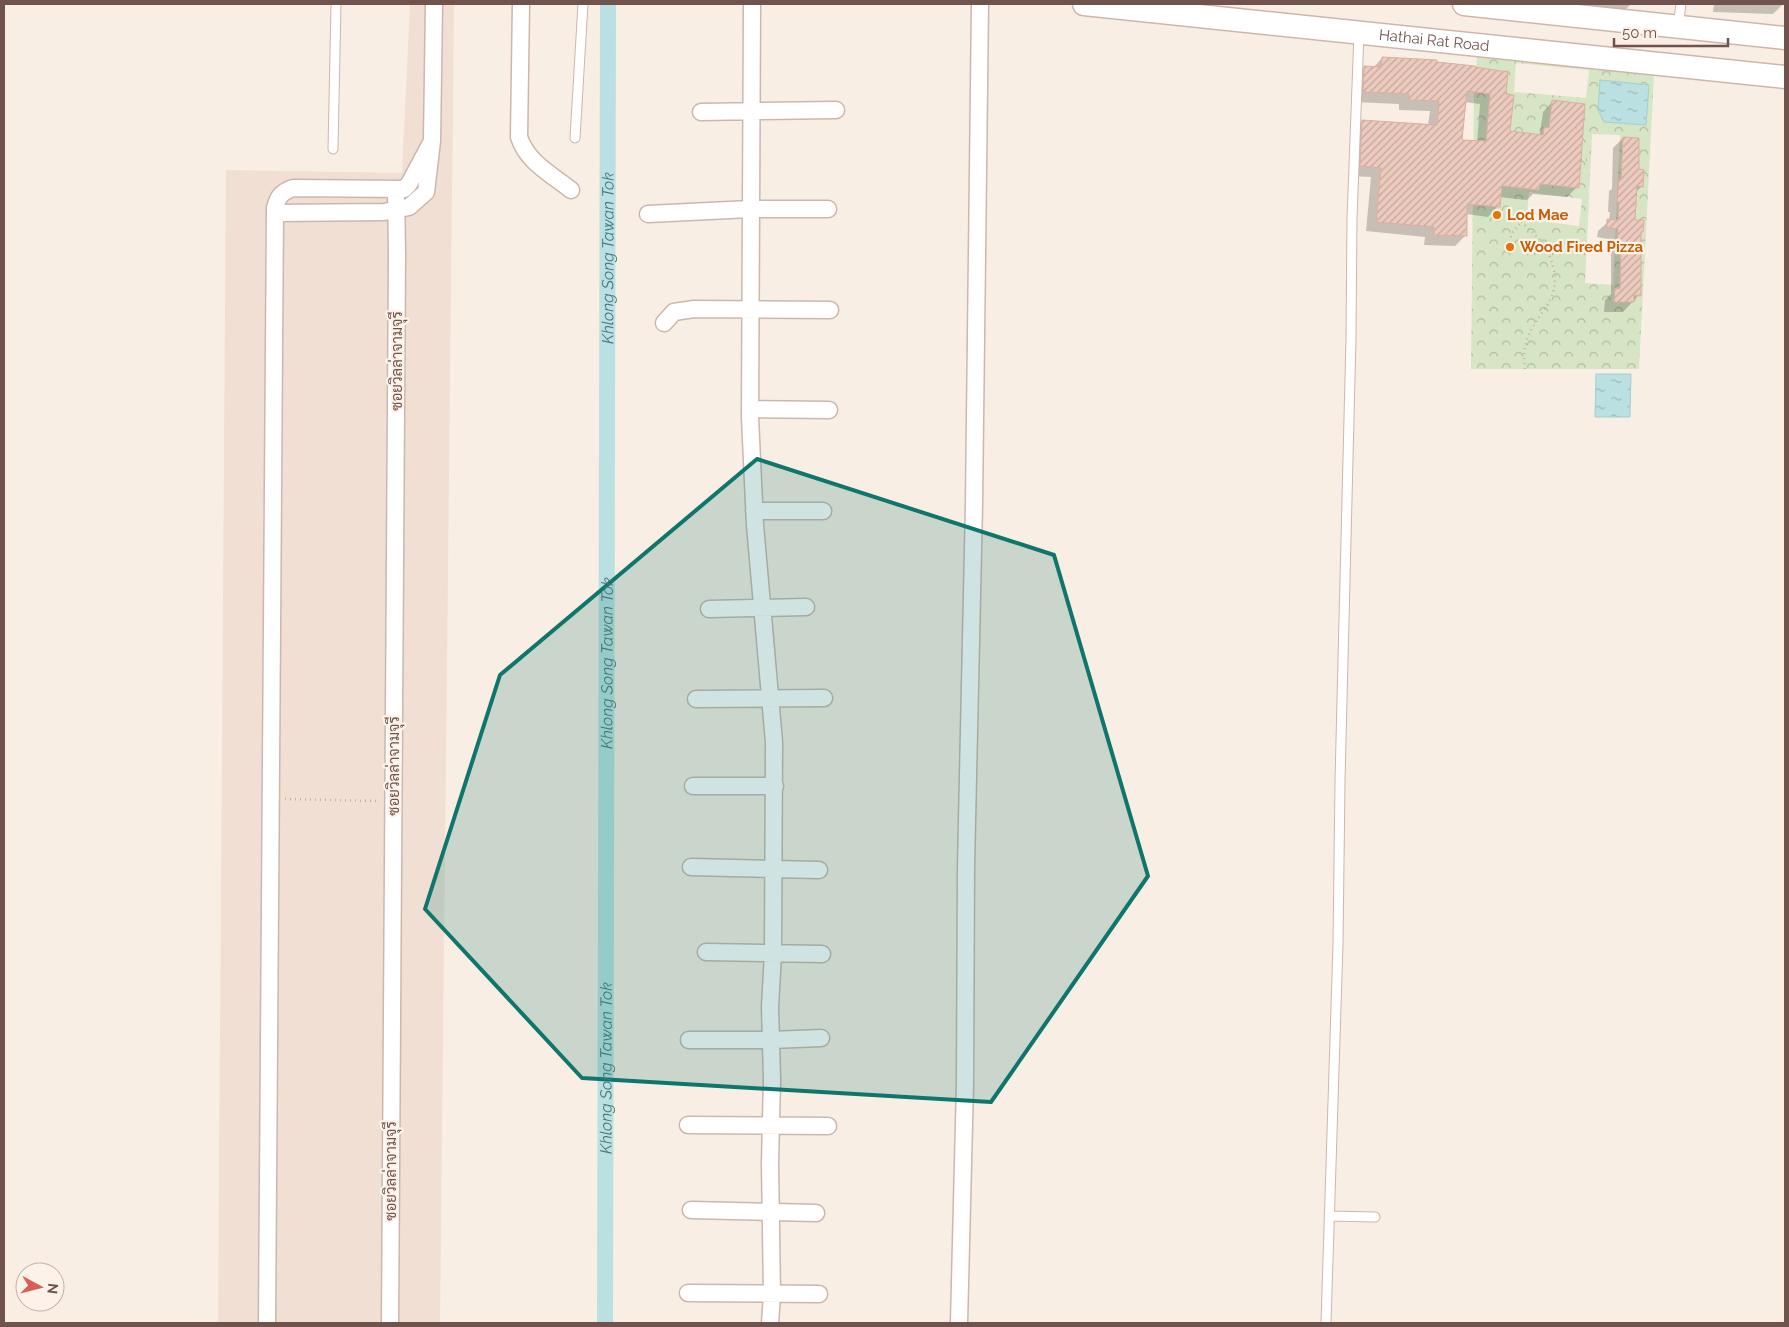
<svg xmlns="http://www.w3.org/2000/svg" width="1789" height="1327" viewBox="0 0 1789 1327" font-family="Raleway,Sarabun,sans-serif">
<defs>
<pattern id="forest-crowns" width="20" height="18" patternUnits="userSpaceOnUse" patternTransform="scale(1.25)"><rect width="20" height="18" fill="#d6e5c3"/><path d="M2 6a3 3 0 1 1 6 0M12 15a3 3 0 1 1 6 0" fill="none" stroke="#b2bca1"/></pattern>
<pattern id="water-ripples" width="26" height="14" patternUnits="userSpaceOnUse" patternTransform="scale(1.25)"><rect width="26" height="14" fill="#bae0e1"/><path d="M2 4q2-2 4 0t4 0M15 11q2-2 4 0t4 0" fill="none" stroke="#9bb8b9"/></pattern>
<pattern id="building-hatch" width="6" height="6" patternUnits="userSpaceOnUse" patternTransform="scale(1.25)"><rect width="6" height="6" fill="#eccabd"/><path d="M-1 1l2-2M0 6l6-6M5 7l2-2" fill="none" stroke="#c3a79c"/></pattern>
</defs>
<rect width="100%" height="100%" fill="#f9eee3"/>
<!-- residential -->
<path fill="#f0dfd2" d="M410 4H454L440 1323H218L226 170 402 173Z"/>
<!-- forest -->
<path fill="url(#forest-crowns)" fill-rule="evenodd" d="M1477 56 1654 74 1639 369H1471L1474 92ZM1516 63 1589 70 1586 98 1514 92ZM1592 134 1620 135 1613 285 1585 283ZM1529 192 1582 199 1579 226 1522 219 1523 212H1527Z"/>
<!-- water -->
<path fill="url(#water-ripples)" stroke="#a1d0d1" d="M1600 80 1649 85 1646 125 1604 122 1598 110Z
M1596 374H1631L1630 417H1595Z"/>
<!-- shadow -->
<path fill="#0003" fill-rule="evenodd" d="M1502 4H1631L1618 17Z
M1714 4H1785H1783L1773 14 1713 12Z
M1382 58 1435 63 1505 95 1508 133 1537 136 1540 133 1543 112 1553 101 1577 187 1567 197 1533 194 1527 200 1499 197 1498 206 1488 217 1466 214 1465 236 1455 246 1424 245 1425 237 1366 231 1371 177 1350 176 1352 132 1363 122 1428 125 1430 111 1399 110V104L1353 102 1355 78 1365 67 1373 68ZM1464 102 1480 104 1477 142 1461 141Z
M1623 138 1637 171 1642 186 1635 193 1634 221 1642 232 1640 234 1639 295 1623 312H1604L1605 300 1611 294V252H1607L1608 239 1597 237 1598 231 1609 221 1610 212H1608L1609 191 1612 189 1613 148Z"/>
<g fill="none" stroke-linecap="round" stroke-linejoin="round">
<!-- canal -->
<path stroke="#bae0e1" stroke-width="16" id="s1" d="M605 1323 608 4"/>
</g>
<!-- building -->
<path fill="url(#building-hatch)" stroke="#ddaea0" fill-rule="evenodd" d="M1382 57 1437 60V62L1475 66V67L1508 72 1506 94 1514 95 1510 131 1543 135 1544 127 1549 128 1552 100 1585 104 1579 188 1540 184 1539 190 1502 186 1500 207 1467 204V236L1434 235V227L1376 222 1381 168 1360 166 1362 120 1437 125 1439 101 1409 100V94L1363 92 1364 66 1381 67ZM1467 91 1490 94 1486 141 1462 140Z
M1623 137 1639 138V169L1644 170 1643 187 1637 186 1635 220H1644L1643 232H1641V296L1634 295V302H1614L1615 288 1620 289 1621 242H1617L1618 229 1607 228V219L1618 220 1619 202H1617L1619 180 1621 179Z"/>
<g fill="none" stroke-linecap="round" stroke-linejoin="round">
<!-- lane casing -->
<g stroke="#ccb7ae" stroke-width="11">
<path id="lane" d="M1678 26 1681 4
M575 138 583 4
M333 149 336 4
M1330 1216 1375 1217
M1326 1323 1338 944 1340 781 1351 338 1352 218 1359 33"/>
</g>
<!-- street casing -->
<g stroke="#ccb7ae" stroke-width="19">
<path id="street" d="M521 4 519 137C527 162 551 174 571 190
M752 4 750 417 755 525 774 742 773 953 770 1007 772 1079 770 1164 772 1295 770 1323
M701 112 836 110
M275 213 384 212 409 207 426 192 432 141 434 4
M648 214 750 209H828
M664 323 674 312 694 309 830 310
M750 409 829 410
M754 511H823
M709 609 806 607
M696 699 824 698
M693 786H775
M691 867 819 870
M706 952 822 954
M689 1040H771L821 1038
M688 1125 828 1126
M691 1210 816 1213
M688 1293 819 1294
M267 1323 275 208C278 196 282 192 293 188L404 189 409 184 432 141
M390 1323 397 255 396 189
M959 1323 965 1083 966 867 974 504 980 4"/>
</g>
<!-- secondary casing -->
<g stroke="#ceb6ab" stroke-width="25">
<g id="secondary">
<path id="s2" d="M1084 4 1785 77"/>
<path d="M1464 4 1785 38"/>
</g>
</g>
<!-- path -->
<path stroke="#d0ada1" stroke-width="2.5" stroke-dasharray="1 4" stroke-linecap="butt" d="M1581 160H1591
M1518 212C1521 224 1529 229 1538 238 1547 247 1554 264 1555 277 1556 305 1532 319 1526 343 1523 352 1524 360 1525 369
M1510 242 1511 235 1521 222
M285 799 377 801"/>
<!-- lane -->
<use href="#lane" stroke="#fff" stroke-width="9"/>
<!-- street -->
<use href="#street" stroke="#fff" stroke-width="16"/>
<!-- secondary -->
<use href="#secondary" stroke="#fff" stroke-width="22"/>
</g>
<!-- marked area -->
<path fill="#0f766e" fill-opacity="0.2" stroke="#0f766e" stroke-width="4" stroke-linejoin="round" d="M757 459 1054 555 1148 876 991 1102 582 1078 425 909 500 675Z"/>
<!-- markers -->
<g fill="#e8710a" stroke="#fdf2e9" stroke-width="2">
<circle cx="1497" cy="215" r="5"/>
<circle cx="1510" cy="247" r="5"/>
</g>
<g text-anchor="middle" dominant-baseline="central" stroke-width="4.5" stroke-linejoin="round" paint-order="stroke">
<!-- street labels -->
<g font-size="15" fill="#6f534c" stroke="#fdf2e9">
<text stroke="none"><textPath href="#s2" startOffset="352">Hathai Rat Road</textPath></text>
<text transform="translate(397 361) rotate(-90)">ซอยวิลล่าจามจุรี</text>
<text transform="translate(394 766) rotate(-90)">ซอยวิลล่าจามจุรี</text>
<text transform="translate(391 1171) rotate(-90)">ซอยวิลล่าจามจุรี</text>
</g>
<!-- food labels -->
<g font-size="15" font-weight="bold" fill="#c56008" stroke="#fdf2e9" text-anchor="start">
<text x="1507" y="215">Lod Mae</text>
<text x="1520" y="247">Wood Fired Pizza</text>
</g>
<!-- water labels -->
<g font-size="16" font-style="italic" fill="#45787a" stroke="#fdf2e9">
<text stroke="none"><textPath href="#s1" startOffset="1065">Khlong Song Tawan Tok</textPath></text>
<text stroke="none"><textPath href="#s1" startOffset="660">Khlong Song Tawan Tok</textPath></text>
<text stroke="none"><textPath href="#s1" startOffset="255">Khlong Song Tawan Tok</textPath></text>
</g>
</g>
<!-- border -->
<rect width="1789" height="1327" fill="none" stroke="#6f534c" stroke-width="10"/>
<!-- north arrow -->
<g transform="translate(40 1287) rotate(97)"><circle r="24" fill="#fdf2e9" stroke="#c4b2aa"/>
<path d="M0-4L9 19L0 12L-9 19Z" fill="#d85f54"/>
<text y="-8" font-size="14" font-weight="bold" text-anchor="middle" fill="#6f534c">N</text>
</g>
<!-- scale -->
<path d="M1614 38v8h114v-8" fill="none" stroke="#6f534c" stroke-width="2.5"/>
<text x="1622" y="38" font-size="15" fill="#6f534c" stroke="#fdf2e9" stroke-width="4" paint-order="stroke">50 m</text>
</svg>
